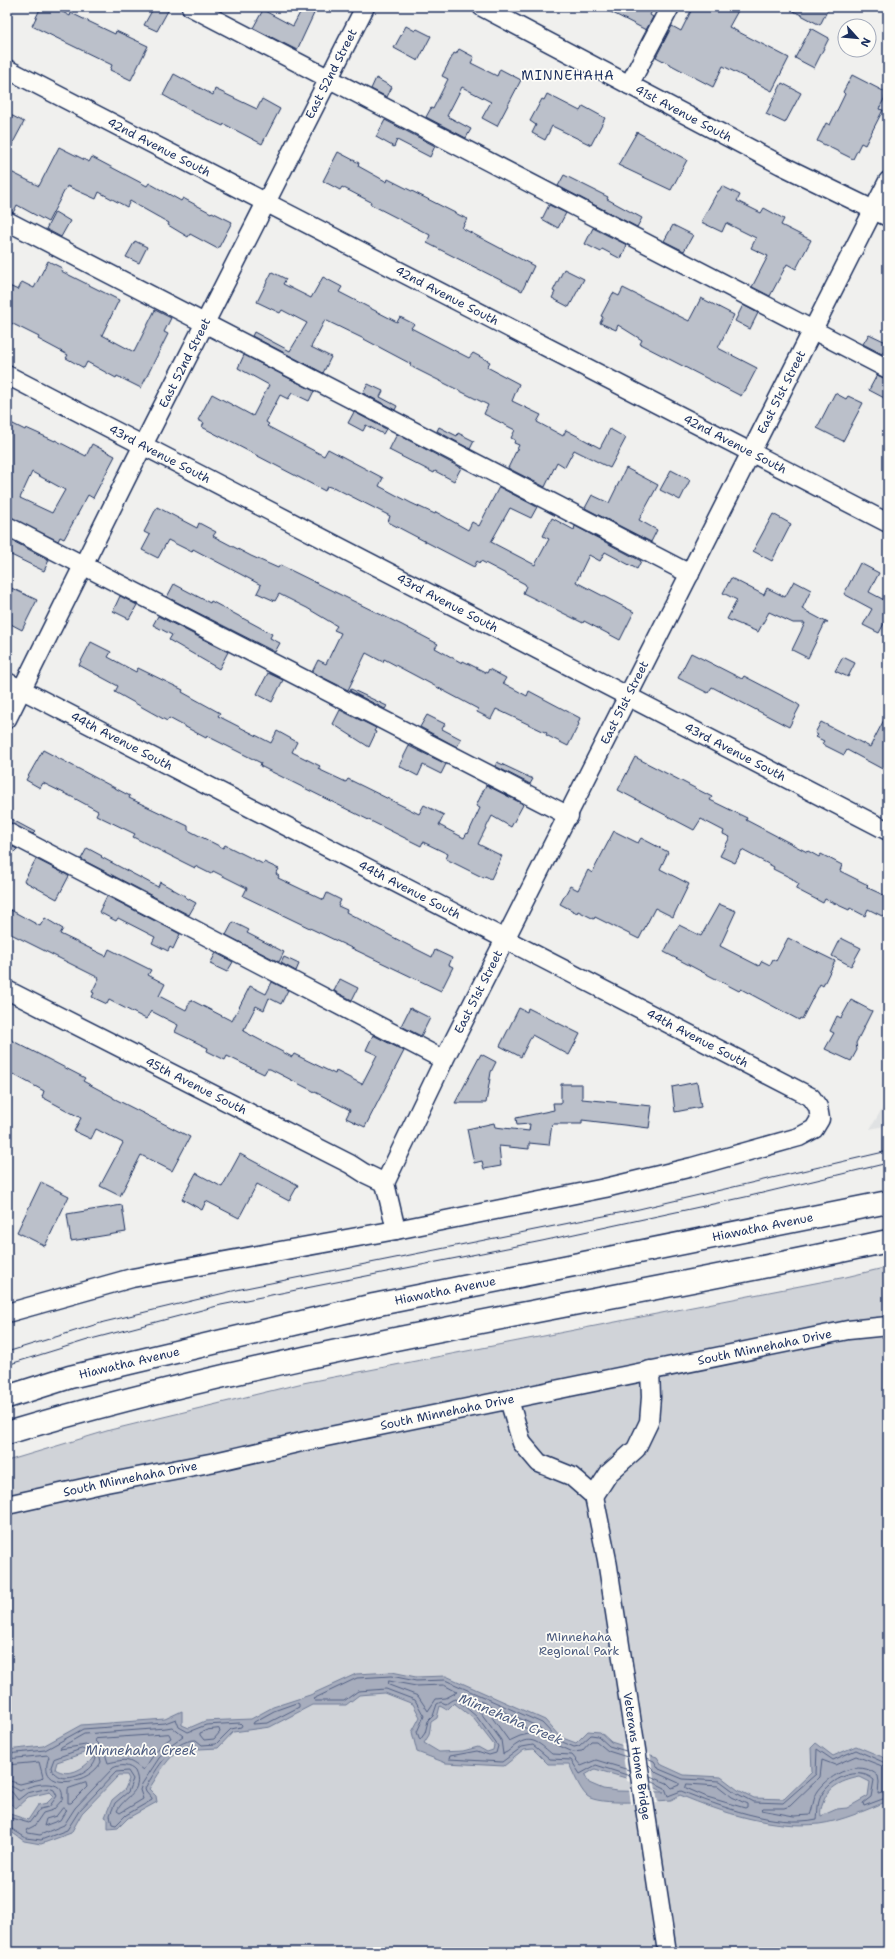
<svg xmlns="http://www.w3.org/2000/svg" width="895" height="1959" viewBox="0 0 895 1959" font-family="'Shantell Sans',sans-serif">
<rect width="100%" height="100%" fill="#f0f0ee"/>
<filter id="ink" filterUnits="userSpaceOnUse"><feTurbulence type="fractalNoise" baseFrequency=".025" numOctaves="2"/><feDisplacementMap in="SourceGraphic" scale="8" xChannelSelector="R" yChannelSelector="G"/><feConvolveMatrix kernelMatrix="1 2 1 2 8 2 1 2 1" color-interpolation-filters="sRGB"/></filter>
<g filter="url(#ink)">
<!-- built -->
<path fill="#e0e2e3" d="M888 1099V1125L870 1129Z"/>
<!-- green -->
<path fill="#d0d3d8" stroke="#76819b" d="M888 1267V1952H7V1461L110 1430 303 1383 846 1277Z"/>
<!-- water -->
<path fill="#a7adbd" stroke="#6f7b97" fill-rule="evenodd" d="M392 1672 416 1677 446 1676 545 1720 560 1737 576 1743 588 1731 600 1732 611 1742 657 1757 662 1765 684 1775 721 1777 738 1790 754 1798 784 1799 812 1772 811 1748 816 1743 833 1756 856 1746 885 1758 888 1757V1801C866 1810 842 1821 819 1824 772 1829 723 1813 680 1795L671 1800C654 1801 599 1806 587 1796 579 1788 574 1774 569 1764H548L533 1749 524 1750 504 1766 446 1763 417 1752 412 1732 420 1717 413 1704 385 1693 359 1695 346 1705H312L270 1727 233 1732 218 1748 199 1749 195 1744C172 1747 161 1771 149 1789L156 1796 157 1802 128 1818 118 1828 108 1829V1819L105 1817 112 1800 125 1789 129 1779 127 1775H119L82 1813 71 1833 41 1844 24 1841 7 1829V1813L28 1820 38 1805 47 1803 54 1796 50 1792 28 1797 16 1808 8 1802 12 1798 10 1795 7 1794V1750L43 1746 81 1725 165 1719 182 1711V1725L189 1728 205 1721 251 1719 273 1707 310 1695 356 1674ZM454 1703 474 1719 494 1745 493 1750 487 1752 478 1747 463 1751 439 1752 424 1743 429 1735 431 1722 437 1718 440 1706 447 1710ZM84 1753 93 1758C83 1769 69 1778 55 1769L57 1762ZM595 1769 650 1785 664 1792 617 1791 603 1789 589 1783 585 1775ZM860 1777 870 1782 868 1796 847 1808 837 1809 821 1816C820 1811 821 1808 823 1803 828 1786 844 1780 860 1777Z"/>
<!-- pier -->
<path fill="#f0f0ee" d="M621 1743 650 1753 656 1790 627 1781Z
M629 1789 656 1790 658 1803 631 1804Z"/>
<g fill="none" stroke-linecap="round" stroke-linejoin="round">
<!-- shore -->
<path stroke="#536184" stroke-width="1" d="M389 1681 416 1686 444 1685 457 1692 446 1698 436 1699 428 1711 418 1696 389 1685Z
M297 1703 299 1704V1707L268 1723 253 1724 254 1722 274 1711Z
M493 1713 532 1731 533 1733 520 1736 509 1741 491 1716Z
M219 1729 220 1732 214 1739 204 1740 200 1735V1733L207 1730Z
M169 1734 171 1738 161 1745 143 1770C127 1758 127 1759 108 1763L104 1750 95 1741 96 1739Z
M82 1749 94 1754 96 1758C94 1771 72 1781 60 1777 57 1776 54 1773 52 1771L51 1767 54 1759Z
M626 1751 609 1746 598 1736 591 1735 579 1746 574 1747 558 1740 542 1723 445 1680 416 1681 391 1676 357 1678 313 1699 315 1701H344L358 1691 386 1689 415 1700 424 1716 417 1732 420 1740 425 1733 428 1721 433 1716 437 1704 441 1702 446 1704 452 1700 456 1699 477 1717 498 1746 496 1753 489 1755 477 1751 450 1756 449 1759 502 1762 522 1747 533 1745 550 1759 571 1760 580 1774 596 1765 630 1776
M7 1754 45 1750 83 1729 165 1723 176 1719 179 1727 188 1732 206 1725 240 1723 242 1725 241 1727 231 1729 216 1744 202 1745 196 1740C172 1740 157 1769 145 1788L146 1791 152 1798V1800L126 1815 116 1825 112 1824 110 1815 115 1803 128 1792 133 1779 128 1771 116 1772 79 1811 67 1830 41 1840 26 1838 7 1826
M627 1757 608 1751 596 1741H591L582 1751 573 1752 555 1744 539 1727 464 1694 461 1695 481 1713 501 1740 503 1754C509 1752 513 1746 519 1743 533 1735 542 1746 552 1754L572 1755 581 1766 596 1760 629 1770
M647 1758 654 1761 659 1769 683 1779 720 1781 736 1793 753 1802 783 1803 816 1774 817 1749 833 1760 856 1750 883 1762 888 1761
M7 1759 48 1755 49 1757C35 1792 89 1786 101 1762L99 1752 86 1745 60 1749 61 1747 84 1734 166 1728 172 1727 183 1736 165 1749 142 1784 140 1790 143 1799 120 1813 117 1811C123 1797 145 1792 135 1771 130 1765 120 1764 113 1768L75 1808 64 1825 40 1835 28 1833 26 1830 34 1826 43 1813 53 1810 62 1800C67 1776 30 1784 20 1791L13 1787 7 1786
M648 1764 657 1773 679 1783V1785L672 1788 667 1783 650 1776
M7 1765 39 1762 43 1777 41 1779 20 1784 7 1780
M888 1767 882 1766 856 1756 835 1765 822 1760 820 1777 790 1806 784 1808H763L761 1810 794 1816 810 1815C813 1808 813 1798 818 1791 830 1774 860 1758 878 1776L879 1782 878 1794 888 1792
M651 1781 665 1788 668 1796 681 1791C719 1806 776 1828 817 1819 818 1812 817 1804 821 1796 830 1779 858 1765 874 1780L871 1797 863 1803 864 1806 888 1797
M86 1783 87 1787 71 1803H68V1789Z
M687 1784 718 1786 732 1797 747 1804V1807L745 1808 707 1797 686 1788Z
M7 1791 12 1792 18 1800 27 1793 49 1788 54 1790 57 1796 49 1807 40 1809 29 1823 7 1817
M63 1808 66 1810 60 1820 44 1826 46 1819 56 1816Z"/>
</g>
<!-- building -->
<path fill="#bbc0ca" stroke="#1b2f5e" fill-rule="evenodd" d="M41 7H53L70 16 71 13 115 34 116 31 148 46 131 80 110 70 112 65 32 26Z
M154 7H170L157 31 144 25Z
M303 7H317L297 50 253 28 263 10 293 26Z
M601 7H654L650 15 653 17 646 30Z
M693 7H740L729 27 789 58 772 91 723 66 713 87 656 57 672 26 681 31Z
M786 7H829L820 25Z
M406 26 415 31 417 29 431 36 418 61 394 48Z
M811 28 829 38 814 68 795 58Z
M459 49 474 57 471 63 497 76 500 69 521 80 497 126 482 118 491 102 462 87 447 116 471 129 466 138 426 117 431 108 433 109 448 79 442 76 454 53 456 54Z
M174 74 213 95 215 89 257 109 262 99 280 109 262 144 224 124 223 126 193 112 163 95Z
M852 75 887 93 879 109 883 110 865 145 861 143 853 159 817 141 826 123 830 125 845 94 843 92Z
M376 78 392 87 387 97 371 89Z
M782 83 801 93 785 123 766 114Z
M547 94 580 111 583 106 605 118 591 145 552 126 545 140 532 133 536 125 530 121 542 99 544 100Z
M7 113 24 122 7 154Z
M385 120 435 146 430 157 397 140 394 147 376 137Z
M637 132 687 160 671 190 618 165Z
M59 147 89 162 92 157 147 186 149 183 181 201 183 198 211 213 212 212 232 222 218 249 190 234 188 237 168 225 169 223 130 201 127 207 99 192 96 199 67 186 48 222 17 205 13 213 7 211V170L39 186Z
M338 152 359 163 358 166 387 182 388 179 467 219 462 228 534 266 522 291 427 243 430 235 370 204 371 202 342 187 340 190 323 181Z
M564 175 608 197 607 199 642 218 637 227 558 186Z
M722 186 740 195 737 201 761 213 764 208 784 219 781 225 811 240 796 269 787 264 770 296 752 287 768 256 751 248 756 238 726 223 722 232 701 222 718 191H719Z
M549 205 566 213 558 228 542 219Z
M55 212 70 221 61 237 46 229Z
M673 225 693 235 684 251 664 241Z
M593 228 627 245 621 259 602 249 601 252 585 244Z
M135 241 147 247 139 263 126 257Z
M48 261 62 268 61 271 119 300 102 335 134 352 155 310 171 318 164 332 168 334 141 388 117 376 116 378 87 362 84 368 66 358 68 355 38 339 39 337 7 321V285L18 290 22 282 34 288Z
M564 269 584 279 569 307 552 298 555 292 553 291Z
M272 272 286 279 283 284 311 298 323 277 342 287 339 292 397 322 400 317 414 324 411 328 469 358 473 353 490 362 487 367 519 384 512 401 541 415 537 422 563 436 566 430 600 448 610 429 626 438 610 468 574 450 565 467 557 462 545 487 508 468 519 445 514 443 515 440 511 438 515 430 484 414 488 405 410 366 411 364 362 338 325 320 311 347 331 357 323 373 252 336 254 332 290 351 307 323 282 310 280 313 257 302Z
M623 288 689 321 701 298 734 315 718 348 757 368 745 391H744L741 396 640 344 642 340 618 325 616 330 600 323 603 317 601 316 613 293 619 296Z
M743 305 758 313 750 329 735 321Z
M869 334 888 343 882 354 863 344Z
M244 355 314 391 309 401 292 393 288 399 280 395 266 422 269 424 267 426 324 456 328 449 383 478 379 486 411 503 435 514 436 512 468 530 472 522 479 526 499 487 537 507 531 518 510 508 491 542 535 565 549 539 543 536 552 518 574 530 575 526 641 561 637 569 605 552 600 561 589 555 576 582 634 612 620 640 584 621 583 623 523 593 526 586 525 584 481 561 480 563 477 561 474 567 388 522 390 516 333 487V488L327 486 325 491 202 427 204 423 198 420 212 394 253 416 269 385 238 368Z
M877 375 888 380V400L869 390Z
M368 384 383 391 380 397 397 406 395 410 363 393Z
M835 393 846 399 848 396 863 403 843 441 817 428Z
M354 412 386 429 383 434 366 425 363 431 348 423Z
M7 421 25 430 26 428 55 441V440L86 456 92 444 115 456 93 498 88 495 64 539 60 537 58 541 7 516ZM32 472 65 490 52 513 20 498Z
M439 427 457 436 458 433 474 441 470 449 437 431Z
M397 434 461 468 454 481 435 471 434 473 389 450Z
M626 468 658 485 639 520 657 530 651 542 585 508 592 495 609 503Z
M671 470 690 480 680 500 660 490Z
M157 507 197 528 199 523 216 532 213 536 251 556 278 568 280 565 402 625 438 644 435 648 462 663 463 661 487 673 489 669 506 678 503 683 527 696 529 691 580 718 578 723 579 724 568 746 546 735 547 733 496 709 491 719 477 712 478 709 384 659 383 662 366 653 348 690 312 672 318 660 326 664 341 633 334 630 337 626 307 608 279 594 275 601 257 593 261 585 193 549 192 552 168 540 158 558 142 550 150 535 144 532Z
M773 514 791 524 772 561 753 551Z
M7 538 49 560 44 571 7 553Z
M860 563 879 573 869 592 888 602V616L879 633 863 625 872 609 844 594Z
M731 578 764 595 767 588 785 597 794 581 811 590 802 609 828 623H825L808 658 792 650 805 623H793L769 612 758 632 727 619 737 600 723 593Z
M174 584 210 603 211 601 272 634 270 638 280 643 275 652 167 597Z
M7 586 37 600 22 630 7 622Z
M120 596 137 605 129 619 113 611Z
M158 616 228 652 219 669 169 640 172 635 153 625Z
M91 642 111 652 108 657 136 672 138 668 183 690 182 692 220 713 218 716 271 743 277 731 297 742 292 752 320 766 318 769 346 782 348 779 419 814 424 805 444 815 439 825 464 838 467 833 468 834 480 808 476 806 486 785 521 803 523 805 511 827 492 816 478 844 502 856 491 879 485 876 484 878 446 859 448 854 423 842 421 846 260 766 261 763 207 736 206 738 169 718 167 721 115 692 118 686 79 665Z
M691 653 742 679 744 676 796 703 800 706 789 727 712 687 708 693 678 678Z
M843 657 855 663 848 677 835 671Z
M268 673 283 680 272 702 257 694Z
M351 689 387 706 385 709 350 691Z
M340 710 376 728 374 731 376 732 369 747 333 724Z
M888 712V772L847 750 844 755 822 744 824 741 816 737 818 735 815 733 821 722 870 747Z
M427 715 445 724 442 729 461 739 457 747 420 727Z
M409 746 446 764 441 774 423 765 418 776 399 766Z
M43 750 130 796 129 798 188 826V830L223 848 225 845 263 864 264 862 279 869 276 874 279 876 278 878 324 900 327 893 341 900 338 906 347 910 346 912 404 943 432 957 435 950 452 958 449 965 453 967 441 991 243 896 247 888 213 871 211 874 195 866V868L133 837 135 834 96 815 98 811 72 797 43 783 40 788 26 780Z
M635 757 712 797 710 800 747 818 746 820 807 852 808 851 819 857 821 854 842 865 840 871 868 885 866 887 888 897V919L868 909 865 916 850 908 849 910 825 899 823 903 796 889 799 884 793 880V879L773 869 774 867 742 850 735 863 720 856 730 837 723 834 724 831 701 819 694 830 618 790Z
M497 762 533 779 530 784 495 766Z
M7 817 35 832 33 834 7 822Z
M614 831 638 843 641 838 668 852 660 869 689 884 673 917 655 908 639 939 595 917 594 919 578 911 577 913 560 904 570 886 578 890 588 870 592 873Z
M7 844 17 849 7 859Z
M87 848 102 856 101 857 158 887 160 882 185 896V897L196 903 189 915 81 859Z
M36 859 69 876 57 899 24 881Z
M107 896 180 934 173 949 170 947 168 951 152 943 155 937 118 918 116 921 99 912Z
M719 904 736 911 720 946 759 966 762 961 770 965 773 959 776 961 788 938 835 961 823 986 820 984 802 1019 800 1018 799 1020 741 989 739 991 664 952 679 925 701 936Z
M7 908 40 926 45 918 63 929 60 934 106 956 109 949 151 970 148 975 165 984 159 996 186 1010 191 1000 232 1021 250 986 266 994 272 982 288 990 281 1004 269 998 264 1010 256 1006 243 1031 292 1057 294 1054 335 1074 336 1071 362 1084 377 1055 366 1050 373 1035 404 1051 365 1127 346 1118 350 1110 270 1069H267L264 1074 227 1056 225 1060 207 1051 208 1048 175 1032 178 1025 151 1011 146 1019 109 1000 107 1004 92 997 94 993 92 992 99 978 7 932Z
M233 922 249 930 247 933 284 952 279 962 226 935Z
M841 938 861 948 851 966 832 956Z
M216 953 233 962 227 972 210 964Z
M284 957 299 964 296 971 281 963Z
M340 979 358 988 352 1000 334 991Z
M851 1000 872 1011 856 1043 857 1050 851 1061 825 1049 834 1033 830 1031 837 1016 841 1018Z
M410 1008 430 1018 421 1036 401 1026Z
M519 1008 527 1012 528 1008 580 1034 569 1055 532 1035 521 1057 500 1046Z
M7 1038 85 1078 83 1081 113 1097V1098L190 1137 172 1171 141 1155 120 1196 100 1186 123 1143 96 1129 91 1139 74 1131 81 1118 42 1097 44 1091 7 1071Z
M481 1054 496 1062 491 1072 486 1103H455Z
M697 1082 701 1107 675 1112 672 1087Z
M561 1084H582V1099L652 1106 649 1128 582 1120V1124H552L549 1145 529 1143V1149L499 1146 501 1166 484 1169 482 1161 474 1163 467 1129 494 1123 495 1127 529 1131 530 1124 517 1125 516 1118 554 1110 553 1103H561Z
M240 1154 298 1185 289 1201 257 1184 239 1218 206 1201 202 1210 182 1199 196 1173 222 1187Z
M41 1182 69 1196 45 1246 17 1232Z
M122 1205 126 1232 71 1241 67 1214Z"/>
<g fill="none" stroke-linecap="round" stroke-linejoin="round">
<!-- minor casing -->
<g stroke="#1b2f5e" stroke-width="21">
<g id="minor">
<path d="M191 7 888 369"/>
<path id="s1" d="M482 7 781 165 888 217"/>
<path id="s2" d="M7 69 888 523"/>
<path d="M629 85 670 7"/>
<path d="M7 221 690 574"/>
<path id="s3" d="M7 375 888 831"/>
<path d="M7 526 569 816"/>
<path id="s4" d="M7 682 811 1097 818 1107 820 1119 814 1129 799 1137 692 1167 605 1188 396 1230 132 1278 7 1313"/>
<path id="s5" d="M7 719 134 463 365 7"/>
<path d="M7 832 444 1060"/>
<path id="s6" d="M7 990 350 1164 364 1173 385 1183"/>
<path id="s7" d="M396 1230 385 1183 444 1060 888 181"/>
<path id="s8" d="M509 1400 522 1443 539 1463 571 1476 594 1496 607 1560 667 1952"/>
<path d="M594 1496 609 1473 636 1449 649 1422 651 1397 650 1370"/>
<path id="s9" d="M7 1505 106 1483 215 1462 306 1441 848 1330 888 1326"/>
</g>
</g>
<!-- highway casing -->
<g stroke="#1b2f5e" stroke-width="25">
<g id="highway">
<path id="s10" d="M7 1397 70 1377 374 1305 888 1202"/>
<path d="M7 1433C296 1347 594 1305 888 1241"/>
</g>
</g>
<!-- minor -->
<use href="#minor" stroke="#fdfcf7" stroke-width="18"/>
<!-- highway -->
<use href="#highway" stroke="#fdfcf7" stroke-width="22"/>
<!-- tram -->
<path stroke="#1b2f5e" stroke-width="1" d="M7 1352 104 1322 241 1289 639 1209 888 1151
M7 1365 91 1339 221 1305 542 1241 750 1196 888 1163"/>
</g>
</g>
<g text-anchor="middle" dominant-baseline="central" stroke-width="3.5" stroke-linejoin="round" paint-order="stroke">
<!-- street labels -->
<g font-size="12" fill="#1b2f5e" stroke="#fdfcf7">
<text stroke="none"><textPath href="#s5" startOffset="722">East 52nd Street</textPath></text>
<text stroke="none"><textPath href="#s1" startOffset="228">41st Avenue South</textPath></text>
<text stroke="none"><textPath href="#s2" startOffset="171">42nd Avenue South</textPath></text>
<text stroke="none"><textPath href="#s2" startOffset="495">42nd Avenue South</textPath></text>
<text stroke="none"><textPath href="#s5" startOffset="398">East 52nd Street</textPath></text>
<text stroke="none"><textPath href="#s7" startOffset="933">East 51st Street</textPath></text>
<text stroke="none"><textPath href="#s2" startOffset="819">42nd Avenue South</textPath></text>
<text stroke="none"><textPath href="#s3" startOffset="172">43rd Avenue South</textPath></text>
<text stroke="none"><textPath href="#s3" startOffset="496">43rd Avenue South</textPath></text>
<text stroke="none"><textPath href="#s7" startOffset="585">East 51st Street</textPath></text>
<text stroke="none"><textPath href="#s4" startOffset="129">44th Avenue South</textPath></text>
<text stroke="none"><textPath href="#s3" startOffset="820">43rd Avenue South</textPath></text>
<text stroke="none"><textPath href="#s4" startOffset="453">44th Avenue South</textPath></text>
<text stroke="none"><textPath href="#s7" startOffset="261">East 51st Street</textPath></text>
<text stroke="none"><textPath href="#s4" startOffset="777">44th Avenue South</textPath></text>
<text stroke="none"><textPath href="#s6" startOffset="212">45th Avenue South</textPath></text>
<text stroke="none"><textPath href="#s10" startOffset="775">Hiawatha Avenue</textPath></text>
<text stroke="none"><textPath href="#s10" startOffset="451">Hiawatha Avenue</textPath></text>
<text stroke="none"><textPath href="#s9" startOffset="774">South Minnehaha Drive</textPath></text>
<text stroke="none"><textPath href="#s10" startOffset="127">Hiawatha Avenue</textPath></text>
<text stroke="none"><textPath href="#s9" startOffset="450">South Minnehaha Drive</textPath></text>
<text stroke="none"><textPath href="#s9" startOffset="126">South Minnehaha Drive</textPath></text>
<text stroke="none"><textPath href="#s8" startOffset="400">Veterans Home Bridge</textPath></text>
</g>
<!-- park labels -->
<g font-size="12" fill="#48587c" stroke="#fdfcf7">
<text x="579" y="1637">Minnehaha<tspan x="579" dy="14">Regional Park</tspan></text>
</g>
<!-- neighbourhood labels -->
<g font-size="13" letter-spacing="1" fill="#1b2f5e" stroke="#fdfcf7">
<text x="568" y="75">MINNEHAHA</text>
</g>
<!-- water labels -->
<g font-size="13" font-style="italic" fill="#4c5b7f" stroke="#fdfcf7">
<text transform="translate(511 1719) rotate(23)">Minnehaha Creek</text>
<text x="141" y="1750">Minnehaha Creek</text>
</g>
</g>
<!-- margin -->
<rect width="895" height="1959" fill="none" stroke="#fdfcf7" stroke-width="24"/>
<rect x="12" y="12" width="871" height="1935" fill="none" stroke="#1b2f5e" stroke-width="1.5" filter="url(#ink)"/>
<!-- north arrow -->
<g transform="translate(857 38) rotate(117)"><circle r="19" fill="#fdfcf7" stroke="#a3aaba"/>
<path d="M0-3L7 15L0 10L-7 15Z" fill="#1b2f5e"/>
<text y="-6" font-size="11" font-weight="bold" text-anchor="middle" fill="#1b2f5e">N</text>
</g>
</svg>
